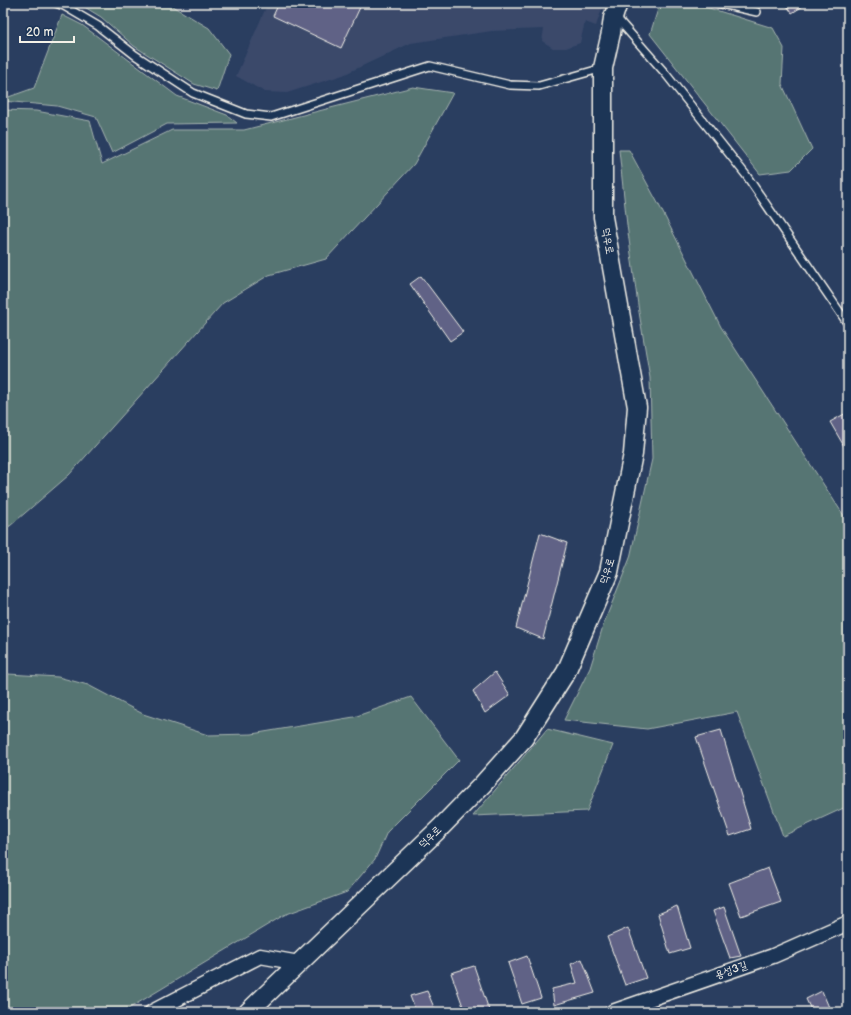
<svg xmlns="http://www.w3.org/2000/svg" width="851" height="1015" viewBox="0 0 851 1015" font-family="'Balsamiq Sans','Poor Story',sans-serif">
<rect width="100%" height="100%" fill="#2a3e60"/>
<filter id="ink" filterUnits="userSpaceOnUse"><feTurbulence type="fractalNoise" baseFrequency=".025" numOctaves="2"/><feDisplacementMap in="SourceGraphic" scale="8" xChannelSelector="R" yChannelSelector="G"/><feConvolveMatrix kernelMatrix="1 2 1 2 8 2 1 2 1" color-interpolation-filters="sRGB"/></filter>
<g filter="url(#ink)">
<!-- built -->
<path fill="#3a496b" d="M268 3H604L596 26 585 22 580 43 566 48H553L542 41 544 29 492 31 411 43 343 75 287 93 265 92 236 76Z"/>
<!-- green -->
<path fill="#567573" stroke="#a5b3ae" d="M78 3H118L120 4 122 3H167L209 28 229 54 217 91 194 84 134 46 101 17Z
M660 3H693L773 28 784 48 782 84 812 149 791 170 760 174 650 34Z
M62 15 82 25 177 96 227 115 237 123 167 124 112 153 96 117 57 106 3 101V99L34 88Z
M413 87 453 93 414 164 326 259 269 275 223 303 69 475 10 526 3 528V110L36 111 90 121 102 164 172 130H244Z
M619 150H629L660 207 721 327 848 522V806L783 836 737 712 647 729 564 720 590 668 604 623 630 558 652 459 650 378 639 312 627 225Z
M8 674 58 677 88 685 143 714 208 735 252 734 354 717 411 697 459 760 387 832 375 859 347 892 284 915 123 1012H3V675Z
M547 729 613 745 587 811 473 816Z"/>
<!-- building -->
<path fill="#606286" stroke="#f4f1e8" d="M279 3H362L341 48 273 16Z
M785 3H808L792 13Z
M421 276 463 332 450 341 410 284Z
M848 412V453L830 422Z
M540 533 567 543 543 639 516 628Z
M495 672 510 695 485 713 473 691Z
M721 730 751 829 730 836 696 737Z
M768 868 781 902 741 916 729 883Z
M677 906 690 948 670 954 658 914Z
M724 907 741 956 730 958 713 911Z
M628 928 646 978 625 985 607 937Z
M527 956 541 998 522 1004 508 963Z
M582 959 595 993 554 1005 552 989 577 983 571 964Z
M474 966 489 1010 482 1012H465L451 973Z
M427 991 436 1012H416L410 996Z
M822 991 831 1012H812L806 999Z"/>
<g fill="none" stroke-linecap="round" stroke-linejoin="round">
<!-- service casing -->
<g stroke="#f4f1e8" stroke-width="10">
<path id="service" d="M56 3 64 6 98 26 135 55 193 93 246 114 271 117 430 66 510 85 539 86 603 68
M717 3 757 12
M615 16 665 73 746 175 848 324"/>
</g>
<!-- minor casing -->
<g stroke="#f4f1e8" stroke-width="17">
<path id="minor" d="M152 1012 260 956 299 963
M612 1012 773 956 848 923"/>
</g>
<!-- tertiary casing -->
<g stroke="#f4f1e8" stroke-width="21">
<path id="tertiary" d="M248 1012 440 828 482 785 524 738 566 672 609 572 633 454 637 407 603 217V68L611 33 613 18 618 3"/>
</g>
<!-- service -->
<use href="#service" stroke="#1d3557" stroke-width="7"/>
<!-- minor -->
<use href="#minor" stroke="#1d3557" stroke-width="14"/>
<!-- tertiary -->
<use href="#tertiary" stroke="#1d3557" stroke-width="18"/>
</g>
</g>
<g text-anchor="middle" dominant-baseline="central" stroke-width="3.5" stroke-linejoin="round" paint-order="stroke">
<!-- street labels -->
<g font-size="11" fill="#f4f1e8" stroke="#1d3557">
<text transform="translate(608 241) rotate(80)">덕우로</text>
<text transform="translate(607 571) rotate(-73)">덕우로</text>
<text transform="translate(430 837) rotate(-44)">덕우로</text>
<text transform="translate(731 970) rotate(-19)">용성3길</text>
</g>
</g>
<!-- margin -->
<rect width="851" height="1015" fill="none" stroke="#1d3557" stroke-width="16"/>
<rect x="8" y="8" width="835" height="999" fill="none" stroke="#f4f1e8" stroke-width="1.5" filter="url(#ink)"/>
<!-- scale -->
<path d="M20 36v6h54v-6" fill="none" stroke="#f4f1e8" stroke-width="2"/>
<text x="26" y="36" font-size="12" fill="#f4f1e8" stroke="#1d3557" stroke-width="3" paint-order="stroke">20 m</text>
</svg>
